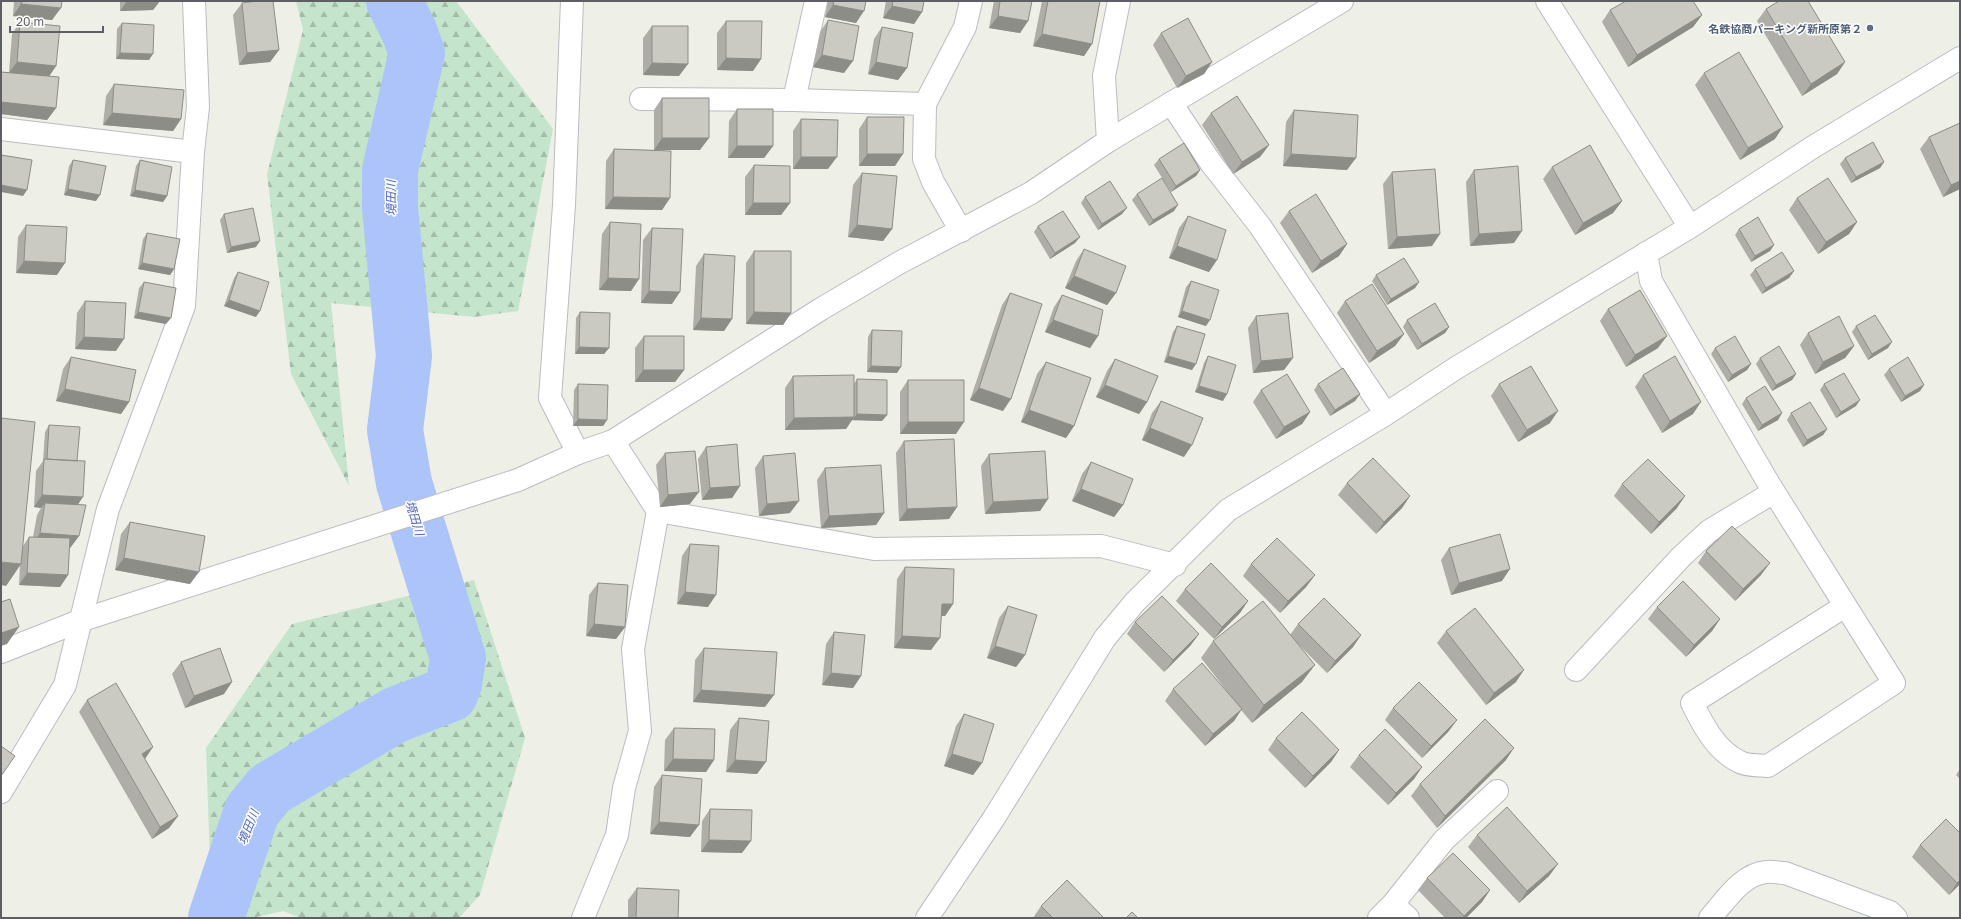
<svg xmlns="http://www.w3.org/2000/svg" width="1961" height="919" viewBox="0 0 1961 919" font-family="'Golos Text','Noto Sans JP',sans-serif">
<defs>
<pattern id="forest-firs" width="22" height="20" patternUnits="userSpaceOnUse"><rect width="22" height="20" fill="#c4e4cc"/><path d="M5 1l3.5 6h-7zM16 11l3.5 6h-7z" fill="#a2bca9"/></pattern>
</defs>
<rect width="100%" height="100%" fill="#eeefe6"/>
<!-- forest -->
<path fill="url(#forest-firs)" d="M296 1H456L553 129 518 311 474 317 331 303 349 486 291 374 267 174 303 30Z
M474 580 525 738 480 895 459 918H301L283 911 252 918H212L206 748 292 624Z"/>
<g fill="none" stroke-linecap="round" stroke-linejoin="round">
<!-- river -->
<path stroke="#acc4f9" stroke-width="56" d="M216 918 252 811 270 789 395 715 450 694 454 684 458 658 404 483 395 430 404 356 390 208V170L417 53 409 31 394 1"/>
<!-- street casing -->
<g stroke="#bbbcc1" stroke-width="24">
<path id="street" d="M572 1 564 205 550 398 578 453
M1547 1 1690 227
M641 99 794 100 925 104
M794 100 816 1
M1171 103 1211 163 1260 226 1386 414
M1 129 193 152 198 107 194 1
M1108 141 1104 76 1119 1
M961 231 933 182 924 159 925 104 965 27 971 1
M1646 253 1651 281 1769 484 1774 492 1894 683 1768 766C1759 765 1747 766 1740 762 1716 751 1703 725 1692 703L1845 606
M613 441 658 511 874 549 1101 546 1175 565
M1576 670 1681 557 1709 531 1774 492
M1 792 65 685 108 509 184 306 193 152
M1393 904 1444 840 1497 791
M583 918 617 835 624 788 640 731 633 649 658 511
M927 918 994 818 1105 638 1135 602 1228 510 1386 414 1456 368 1690 227 1813 147 1960 58
M1379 918 1393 904 1408 918
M1710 918C1725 901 1742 874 1766 872 1772 871 1779 873 1785 873L1890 912 1896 918"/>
</g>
<!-- secondary casing -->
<g stroke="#bbbcc2" stroke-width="24">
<path id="secondary" d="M1 652 82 620 518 480 578 453 613 441 821 309 899 263 1031 193 1108 141 1342 1"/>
</g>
<!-- street -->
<use href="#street" stroke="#fff" stroke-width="22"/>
<!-- secondary -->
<use href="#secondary" stroke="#fff" stroke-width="22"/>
</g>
<!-- wall -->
<path fill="#aeada7" d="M14 1H62L52 20 13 16Z
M120 1H160L153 10 120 11Z
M828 1H866L856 23 825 17Z
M886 1H924L922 12 914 24 883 18Z
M994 1H1032L1028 21 1020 33 989 28Z
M1042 1H1100L1092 44 1084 56 1033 46Z
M242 3 279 50 270 62 239 65 233 15Z
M1766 9 1845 62 1837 74 1802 96 1757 21Z
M1610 10 1702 15 1693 27 1628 67 1602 22Z
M828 20 844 73 813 67 820 32Z
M726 21 761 59 753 71 717 70V33Z
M20 22 56 66 49 76 56 108 47 120 1 114V72H9L12 34Z
M122 23 149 60 116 59 117 29Z
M652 26 679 76 643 75V38Z
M882 27 907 68 898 80 868 74 874 39Z
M1161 33 1212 62 1204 74 1177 88 1153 45Z
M1704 73 1775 139 1740 160 1695 85Z
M114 84 181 119 173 131 103 125 106 96Z
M662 98 700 150H654L670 198 662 210 605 209 606 161 614 149 654 150V110Z
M737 109 773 146 764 158H728L729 121Z
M1294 110 1347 170 1283 166 1286 122Z
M1211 113 1269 145 1260 157 1233 174 1202 125Z
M867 117 895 166H859V129Z
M801 119 828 169H793V131Z
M1960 123V189L1943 197 1920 149 1929 137Z
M1845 158 1884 162 1880 168 1851 183 1840 164Z
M1159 159 1200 170 1196 176 1171 192 1154 165Z
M73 160 96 201 64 195 69 166Z
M140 160 167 196 163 202 130 196 136 166Z
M754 165 790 203 781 215H745V177Z
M1552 167 1622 201 1613 213 1575 235 1543 179Z
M1474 170 1514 243 1470 246 1466 182Z
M1392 172 1432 246 1388 249 1383 184Z
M862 173 892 229 883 241 848 237 853 185Z
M1137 194 1174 211 1149 226 1132 200Z
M1085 197 1122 214 1098 230 1081 203Z
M1797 198 1857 222 1849 234 1818 254 1789 210Z
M1289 211 1347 244 1339 256 1312 273 1280 223Z
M224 214 256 247 227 253 220 220Z
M1188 216 1209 272 1169 258 1179 228Z
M610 222 639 279 631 291 599 290 602 234Z
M26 225 57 275 16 273 18 237Z
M1038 226 1080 237 1075 243 1050 259 1034 232Z
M652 228 672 304 641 303 643 240Z
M1739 229 1774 245 1770 251 1751 262 1735 235Z
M147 233 174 269 170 275 138 269 143 239Z
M1084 249 1116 293 1107 305 1065 288 1076 261Z
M754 251 791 313 783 325 746 324V263Z
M704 254 732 319 724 331 693 330 696 266Z
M1755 269 1794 271 1789 278 1762 294 1750 275Z
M238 272 256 317 224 306 234 278Z
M1376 275 1419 282 1415 288 1387 305 1372 281Z
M1191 281 1206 326 1178 317 1186 287Z
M144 282 166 324 134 318 139 288Z
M1010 293 1003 411 970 400 1002 305Z
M1062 295 1098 336 1090 348 1045 332 1054 307Z
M85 301 116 351 75 349 77 313Z
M1345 301 1404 334 1395 346 1369 363 1337 313Z
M1608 309 1658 348 1626 367 1600 321Z
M580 312 609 348 604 354H575L576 318Z
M1256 316 1284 370 1253 373 1248 328Z
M1407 320 1449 327 1445 333 1417 350 1403 327Z
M1177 326 1192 370 1164 362 1173 332Z
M1856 326 1888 348 1868 360 1852 332Z
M872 330 897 373 867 372 868 337Z
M1808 333 1854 346 1845 358 1815 374 1800 345Z
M644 336 684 370 675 382H635V348Z
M1715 348 1751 364 1747 370 1728 382 1711 354Z
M1208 356 1223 401 1195 392 1204 363Z
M71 357 129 402 121 414 56 401 63 369Z
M1760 358 1796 374 1792 380 1772 391 1756 364Z
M1115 359 1147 402 1139 414 1096 397 1107 371Z
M1046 362 1074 426 1066 438 1021 422 1037 374Z
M1889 369 1924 385 1920 391 1901 402 1884 375Z
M1643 375 1693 414 1662 433 1635 387Z
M793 376 854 384 857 379 887 415 882 421 852 420 846 429 785 430V388Z
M908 380 956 434H900V392Z
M578 384 607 420 603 426H573L574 390Z
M1318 384 1360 394 1355 401 1330 416 1314 390Z
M1499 384 1550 423 1518 442 1491 396Z
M1824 384 1856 406 1836 418 1820 390Z
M1261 390 1310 412 1302 424 1276 439 1253 402Z
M1746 398 1782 413 1778 420 1758 431 1742 404Z
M1161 401 1184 457 1142 440 1152 413Z
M1791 413 1827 429 1823 435 1803 447 1787 420Z
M49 425 77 461 79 536 70 548H69L68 575 60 587 19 585 20 565 6 586 23 546 29 537H33L37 515 41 508 34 507 36 471 43 461 45 432Z
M904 441 957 507 949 519 899 521 896 453Z
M706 447 740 486 732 498 702 500 698 459Z
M665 453 690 504 660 507 656 465Z
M989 454 1048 499 1040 511 985 514 981 466Z
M763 456 790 513 759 516 755 468Z
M1091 462 1123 505 1114 517 1072 501 1082 474Z
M825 468 884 513 876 525 821 528 817 480Z
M1347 483 1410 496 1402 508 1376 534 1338 495Z
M1622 484 1677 508 1651 534 1614 496Z
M130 522 190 584 115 570 121 534Z
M690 544 708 607 677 604 682 556Z
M1449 548 1502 581 1451 595 1441 560Z
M1706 551 1761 575 1735 601 1698 563Z
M1251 564 1315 575 1306 587 1280 613 1243 576Z
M905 567 953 604 945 616H941L931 650 894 648 897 579Z
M598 583 625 627 616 639 586 636 589 595Z
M1185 589 1248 601 1240 613 1214 639 1176 601Z
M1008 606 1025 655 1016 667 987 658 999 618Z
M1657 607 1720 619 1712 631 1686 657 1648 619Z
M1135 622 1199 634 1190 646 1164 672 1127 634Z
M1298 624 1361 635 1353 647 1327 673 1297 643 1302 682 1252 723 1241 710 1234 721 1205 746 1165 701 1173 689 1226 690 1201 658 1213 641 1290 635Z
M1446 631 1516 682 1486 705 1437 643Z
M834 632 861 676 853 688 822 685 826 644Z
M704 648 765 707 693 702 695 660Z
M181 662 224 694 185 708 172 674Z
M87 700 145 759 178 816 169 828 152 839 79 712Z
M1393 708 1457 720 1448 732 1422 758 1385 720Z
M964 714 982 763 973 775 944 766 956 726Z
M739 718 757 774 726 772 730 730Z
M674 728 714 760 706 772 664 771 665 740Z
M1276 738 1339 750 1331 762 1305 788 1268 750Z
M1359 755 1422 767 1414 779 1388 805 1350 767Z
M1506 760 1437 828 1411 796 1420 784Z
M1960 769V779L1956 775Z
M662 775 690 837 650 834 654 787Z
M710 809 742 853 701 852 702 821Z
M1477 835 1549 876 1519 903 1468 847Z
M1920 845 1960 884 1949 895 1912 857Z
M1427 878 1490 890 1482 902 1466 918H1445L1418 890Z
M637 888 678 918H628V900Z
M1041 906 1104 918H1033Z"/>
<!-- shaded-wall -->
<path fill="#8d8d88" d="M127 1H160L153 10 120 11Z
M21 4 61 8 52 20 13 16Z
M833 5 864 11 856 23 825 17Z
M892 6 922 12 914 24 883 18Z
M1702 15 1693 27 1628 67 1637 55Z
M998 16 1028 21 1020 33 989 28Z
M1042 34 1092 44 1084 56 1033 46Z
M279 50 270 62 239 65 247 53Z
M120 53 153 54 149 60 116 59Z
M822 55 853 61 844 73 813 67Z
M726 58 761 59 753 71 717 70Z
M17 62 56 66 48 78 8 74Z
M876 62 907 68 898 80 868 74Z
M1212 62 1204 74 1177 88 1186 76Z
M1845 62 1837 74 1802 96 1811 84Z
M652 63 688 64 679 76 643 75Z
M1 102 56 108 47 120 1 114Z
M112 113 181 119 173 131 103 125Z
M1783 127 1775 139 1740 160 1748 148Z
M662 138H709L700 150H654Z
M1269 145 1260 157 1233 174 1242 162Z
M737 146H773L764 158H728Z
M867 154H903L895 166H859Z
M1291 154 1356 158 1347 170 1283 166Z
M801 157H837L828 169H793Z
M1884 162 1880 168 1851 183 1856 177Z
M1200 170 1196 176 1171 192 1176 186Z
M1960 181V189L1943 197 1951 185Z
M1 185 27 190 23 196 1 192Z
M68 189 100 195 96 201 64 195Z
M135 190 167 196 163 202 130 196Z
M613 197 670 198 662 210 605 209Z
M1622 201 1613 213 1575 235 1583 223Z
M753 203H790L781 215H745Z
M1178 205 1174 211 1149 226 1153 220Z
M1127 208 1122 214 1098 230 1102 224Z
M1857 222 1849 234 1818 254 1826 242Z
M857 225 892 229 883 241 848 237Z
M1522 231 1514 243 1470 246 1479 234Z
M1440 234 1432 246 1388 249 1397 237Z
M1080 237 1075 243 1050 259 1055 253Z
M260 241 256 247 227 253 231 247Z
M1347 244 1339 256 1312 273 1321 261Z
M1774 245 1770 251 1751 262 1755 256Z
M1177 246 1217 260 1209 272 1169 258Z
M24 261 65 263 57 275 16 273Z
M142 263 174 269 170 275 138 269Z
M1794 271 1789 278 1762 294 1766 288Z
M1074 276 1116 293 1107 305 1065 288Z
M608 278 639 279 631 291 599 290Z
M1419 282 1415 288 1387 305 1391 299Z
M649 291 680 292 672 304 641 303Z
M229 300 260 311 256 317 224 306Z
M1182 311 1210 320 1206 326 1178 317Z
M138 312 171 318 166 324 134 318Z
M754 312 791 313 783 325 746 324Z
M701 318 732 319 724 331 693 330Z
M1053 320 1098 336 1090 348 1045 332Z
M1449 327 1445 333 1417 350 1422 344Z
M1404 334 1395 346 1369 363 1377 351Z
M1667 336 1658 348 1626 367 1635 355Z
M84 337 124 339 116 351 75 349Z
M1892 342 1888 348 1868 360 1872 354Z
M1854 346 1845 358 1815 374 1823 362Z
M579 347 609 348 604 354H575Z
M1168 356 1196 364 1192 370 1164 362Z
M1293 358 1284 370 1253 373 1261 361Z
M1751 364 1747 370 1728 382 1732 375Z
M871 366 901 367 897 373 867 372Z
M643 370H684L675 382H635Z
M1796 374 1792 380 1772 391 1776 385Z
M1105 385 1147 402 1139 414 1096 397Z
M1924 385 1920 391 1901 402 1905 396Z
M1199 386 1227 394 1223 401 1195 392Z
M979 388 1011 399 1003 411 970 400Z
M65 389 129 402 121 414 56 401Z
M1360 394 1355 401 1330 416 1335 410Z
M1860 400 1856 406 1836 418 1841 412Z
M1701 402 1693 414 1662 433 1670 421Z
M1029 410 1074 426 1066 438 1021 422Z
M1558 411 1550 423 1518 442 1527 430Z
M1310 412 1302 424 1276 439 1284 427Z
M1782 413 1778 420 1758 431 1762 425Z
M857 414 887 415 882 421 852 420Z
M854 417 846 429 785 430 794 418Z
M578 419 607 420 603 426H573Z
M908 422H964L956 434H900Z
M1150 428 1192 445 1184 457 1142 440Z
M1827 429 1823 435 1803 447 1807 440Z
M740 486 732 498 702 500 710 488Z
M1081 489 1123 505 1114 517 1072 501Z
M699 492 690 504 660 507 668 495Z
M42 495 83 497 75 509 45 503 41 508 34 507Z
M1410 496 1402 508 1376 534 1384 522Z
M1685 496 1677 508 1651 534 1659 522Z
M1048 499 1040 511 985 514 993 502Z
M799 501 790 513 759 516 767 504Z
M957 507 949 519 899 521 907 509Z
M884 513 876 525 821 528 829 516Z
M40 533 79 536 70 548 32 545Z
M124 558 199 572 190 584 115 570Z
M1 562 21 564 6 586 1 585Z
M1770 563 1761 575 1735 601 1743 589Z
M1510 569 1502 581 1451 595 1459 583Z
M27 573 68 575 60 587 19 585Z
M1315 575 1306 587 1280 613 1288 601Z
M685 592 716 595 708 607 677 604Z
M1248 601 1240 613 1214 639 1222 627Z
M942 604H953L945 616H933Z
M1720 619 1712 631 1686 657 1694 645Z
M594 624 625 627 616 639 586 636Z
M19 627 7 644 1 646V633Z
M1199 634 1190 646 1164 672 1173 660Z
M1361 635 1353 647 1327 673 1335 661Z
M902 636 940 638 931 650 894 648Z
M995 646 1025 655 1016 667 987 658Z
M1315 665 1302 682 1252 723 1264 705Z
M1524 670 1516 682 1486 705 1494 693Z
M831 673 861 676 853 688 822 685Z
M232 682 224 694 185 708 194 696Z
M701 690 774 695 765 707 693 702Z
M1242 709 1234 721 1205 746 1213 734Z
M1457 720 1448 732 1422 758 1431 746Z
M153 747 145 759 142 754Z
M1514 748 1506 760 1437 828 1445 816Z
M1339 750 1331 762 1305 788 1313 776Z
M952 754 982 763 973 775 944 766Z
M673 759 714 760 706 772 664 771Z
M735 760 766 762 757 774 726 772Z
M1422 767 1414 779 1388 805 1396 793Z
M178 816 169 828 152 839 160 827Z
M659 822 699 825 690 837 650 834Z
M709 840 751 841 742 853 701 852Z
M1558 864 1549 876 1519 903 1527 891Z
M1960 880V884L1949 895 1957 883Z
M1490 890 1482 902 1466 918H1462Z"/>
<!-- building -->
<path fill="#cac9c2" stroke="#8d8d88" d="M22 1H62L61 8 21 4Z
M257 1H273L279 50 247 53 242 3Z
M834 1H866L864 11 833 5Z
M893 1H924L922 12 892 6Z
M1000 1H1032L1028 21 998 16Z
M1048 1H1100L1092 44 1042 34Z
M1626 1H1693L1702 15 1637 55 1610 10Z
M1779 1H1808L1845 62 1811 84 1766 9Z
M1188 18 1212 62 1186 76 1161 33Z
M828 20 859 26 853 61 822 55Z
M726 21H762L761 59 726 58Z
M20 22 60 26 56 66 17 62Z
M122 23 154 25 153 54 120 53Z
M652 26H688V64L652 63Z
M882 27 913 33 907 68 876 62Z
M1739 52 1783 127 1748 148 1704 73Z
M1 72 59 77 56 108 1 102Z
M114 84 184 90 181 119 112 113Z
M1237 96 1269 145 1242 162 1211 113Z
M662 98H709V138H662Z
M737 109H773V146H737Z
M1294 110 1358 115 1356 158 1291 154Z
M867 117H904L903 154H867Z
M801 119 838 120 837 157H801Z
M1960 123V181L1951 185 1929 137Z
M1873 142 1884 162 1856 177 1845 158Z
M1184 143 1200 170 1176 186 1159 159Z
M1590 145 1622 201 1583 223 1552 167Z
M614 149 671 151 670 198 613 197Z
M1 155 32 160 27 190 1 185Z
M73 160 106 166 100 195 68 189Z
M140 160 172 167 167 196 135 190Z
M754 165 790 166V203H753Z
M1518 166 1522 231 1479 234 1474 170Z
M1435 169 1440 234 1397 237 1392 172Z
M862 173 897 176 892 229 857 225Z
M1162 178 1178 205 1153 220 1137 194Z
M1828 178 1857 222 1826 242 1797 198Z
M1110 181 1127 208 1102 224 1085 197Z
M1316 194 1347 244 1321 261 1289 211Z
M253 208 260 241 231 247 224 214Z
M1063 211 1080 237 1055 253 1038 226Z
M1188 216 1226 230 1217 260 1177 246Z
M1758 217 1774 245 1755 256 1739 229Z
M610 222 641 224 639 279 608 278Z
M26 225 67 227 65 263 24 261Z
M652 228 683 229 680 292 649 291Z
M147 233 180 239 174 269 142 263Z
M1084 249 1126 266 1116 293 1074 276Z
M754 251H791V313L754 312Z
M1782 252 1794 271 1766 288 1755 269Z
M704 254 735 256 732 319 701 318Z
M1404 258 1419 282 1391 299 1376 275Z
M238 272 269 282 260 311 229 300Z
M1191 281 1219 290 1210 320 1182 311Z
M144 282 176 288 171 318 138 312Z
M1372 284 1404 334 1377 351 1345 301Z
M1640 290 1667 336 1635 355 1608 309Z
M1010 293 1042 304 1011 399 979 388Z
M1062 295 1103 310 1098 336 1053 320Z
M85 301 126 303 124 339 84 337Z
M1435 303 1449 327 1422 344 1407 320Z
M580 312 610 313 609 348 579 347Z
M1288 313 1293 358 1261 361 1256 316Z
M1875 315 1892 342 1872 354 1856 326Z
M1839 316 1854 346 1823 362 1808 333Z
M1177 326 1205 334 1196 364 1168 356Z
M872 330 902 331 901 367 871 366Z
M644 336H684V370H643Z
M1735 336 1751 364 1732 375 1715 348Z
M1779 346 1796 374 1776 385 1760 358Z
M1208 356 1236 365 1227 394 1199 386Z
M1675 356 1701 402 1670 421 1643 375Z
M71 357 136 370 129 402 65 389Z
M1908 357 1924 385 1905 396 1889 369Z
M1115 359 1158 376 1147 402 1105 385Z
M1046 362 1091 378 1074 426 1029 410Z
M1531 366 1558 411 1527 430 1499 384Z
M1343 368 1360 394 1335 410 1318 384Z
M1844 373 1860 400 1841 412 1824 384Z
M1287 374 1310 412 1284 427 1261 390Z
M854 375V417L794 418 793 376Z
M857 379 887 380V415L857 414Z
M908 380H964V422H908Z
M578 384 608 385 607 420 578 419Z
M1765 386 1782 413 1762 425 1746 398Z
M1161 401 1203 418 1192 445 1150 428Z
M1810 402 1827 429 1807 440 1791 413Z
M1 418 35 422 21 564 1 562Z
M49 425 80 427 77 461 47 459Z
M954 439 957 507 907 509 904 441Z
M737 444 740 486 710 488 706 447Z
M695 451 699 492 668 495 665 453Z
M1045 451 1048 499 993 502 989 454Z
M795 453 799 501 767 504 763 456Z
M1373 458 1410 496 1384 522 1347 483Z
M44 459 85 461 83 497 42 495Z
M1648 459 1685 496 1659 522 1622 484Z
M1091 462 1133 479 1123 505 1081 489Z
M881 465 884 513 829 516 825 468Z
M45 503 86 505 79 536 40 533Z
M130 522 205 536 199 572 124 558Z
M1732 526 1770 563 1743 589 1706 551Z
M1500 534 1510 569 1459 583 1449 548Z
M29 537 70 538 68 575 27 573Z
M1277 538 1315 575 1288 601 1251 564Z
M690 544 719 546 716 595 685 592Z
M1211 563 1248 601 1222 627 1185 589Z
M905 567 954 569 953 604H942L940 638 902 636Z
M1683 581 1720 619 1694 645 1657 607Z
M598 583 628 585 625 627 594 624Z
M1162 596 1199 634 1173 660 1135 622Z
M1324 598 1361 635 1335 661 1298 624Z
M10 599 19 627 1 633V602Z
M1263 601 1315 665 1264 705 1213 641Z
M1008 606 1037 615 1025 655 995 646Z
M1475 608 1524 670 1494 693 1446 631Z
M834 632 865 635 861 676 831 673Z
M220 648 232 682 194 696 181 662Z
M704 648 777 652 774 695 701 690Z
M1202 663 1242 709 1213 734 1173 689Z
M1419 682 1457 720 1431 746 1393 708Z
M116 683 153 747 142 754 178 816 160 827 87 700Z
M1302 712 1339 750 1313 776 1276 738Z
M964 714 994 724 982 763 952 754Z
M739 718 769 721 766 762 735 760Z
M1485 719 1514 748 1445 816 1420 784Z
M674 728 715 729 714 760 673 759Z
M1385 729 1422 767 1396 793 1359 755Z
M1 746 15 756 1 776Z
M662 775 702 779 699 825 659 822Z
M1507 807 1558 864 1527 891 1477 835Z
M710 809 752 810 751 841 709 840Z
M1946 819 1960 833V880L1957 883 1920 845Z
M1453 853 1490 890 1464 916 1427 878Z
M1067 880 1104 918H1053L1041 906Z
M637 888 679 890 678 918H636Z
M1132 912 1138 918H1126Z"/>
<!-- markers -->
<circle fill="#5c6f8a" stroke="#fff" stroke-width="1.5" cx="1870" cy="28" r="4"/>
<g text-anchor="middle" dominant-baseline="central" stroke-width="3" stroke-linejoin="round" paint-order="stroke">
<!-- service labels -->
<g font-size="11" font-weight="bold" fill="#4e5e75" stroke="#fff" text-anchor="end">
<text x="1862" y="28">名鉄協商パーキング新所原第２</text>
</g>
<!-- water labels -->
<g font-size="12" font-style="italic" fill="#4f69bb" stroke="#fff">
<text transform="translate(391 198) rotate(-91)">境田川</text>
<text transform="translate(415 518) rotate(73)">境田川</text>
<text transform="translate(248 827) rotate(-68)">境田川</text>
</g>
</g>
<!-- border -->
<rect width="1961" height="919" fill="none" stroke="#5e5f65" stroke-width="4"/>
<!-- scale -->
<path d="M10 26v6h93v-6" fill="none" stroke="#5e5f65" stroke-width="2"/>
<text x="16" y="26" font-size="12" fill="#5e5f65" stroke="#ffffff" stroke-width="3" paint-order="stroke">20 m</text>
</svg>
